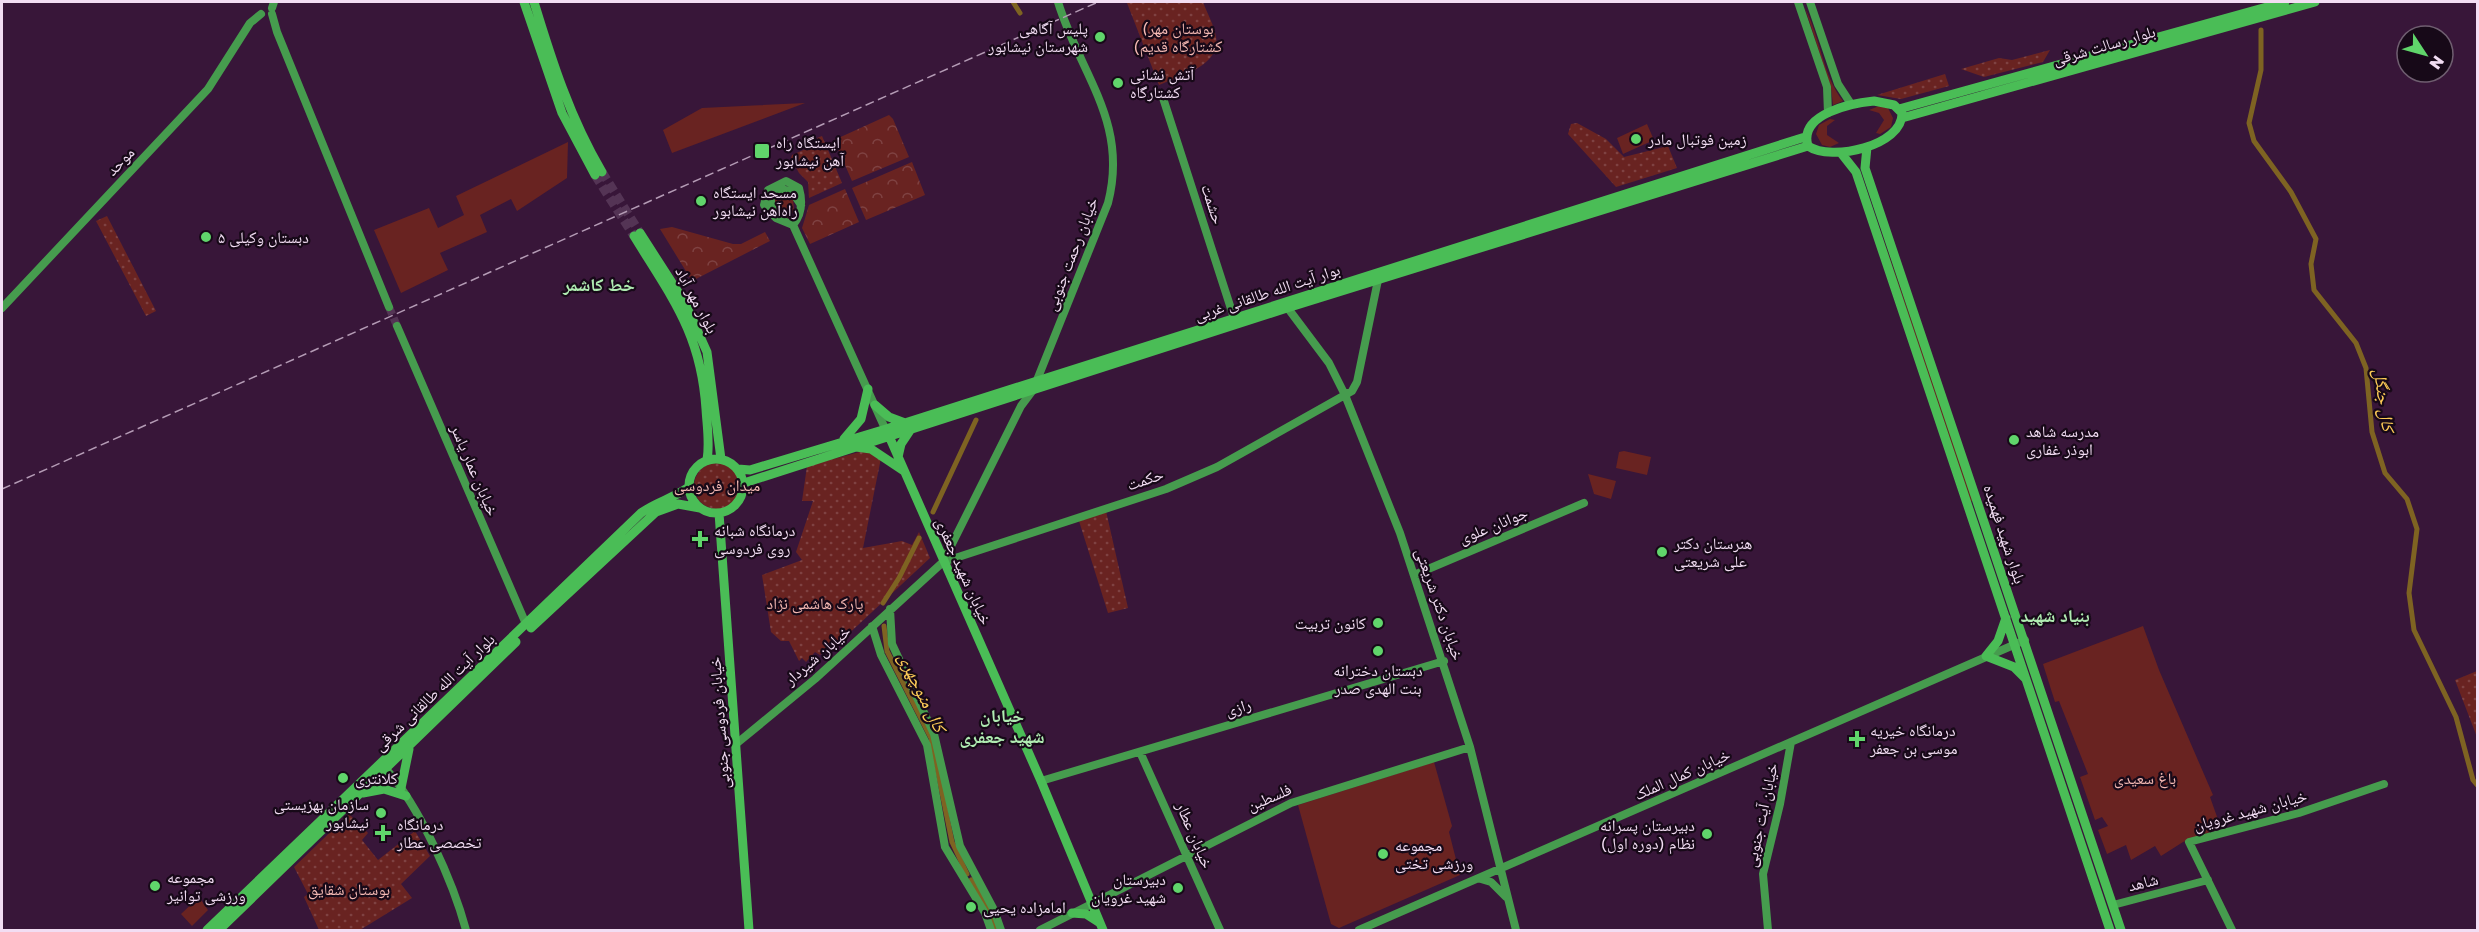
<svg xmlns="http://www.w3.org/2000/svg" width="2479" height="932" viewBox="0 0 2479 932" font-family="'Golos Text','Noto Naskh Arabic',sans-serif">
<defs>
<pattern id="forest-crowns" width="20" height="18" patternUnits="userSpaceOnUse" patternTransform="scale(1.5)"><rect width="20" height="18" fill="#692321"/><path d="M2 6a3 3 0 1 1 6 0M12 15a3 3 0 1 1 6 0" fill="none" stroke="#7f4242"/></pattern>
<pattern id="park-dots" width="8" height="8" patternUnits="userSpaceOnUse" patternTransform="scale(1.5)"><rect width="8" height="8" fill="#692321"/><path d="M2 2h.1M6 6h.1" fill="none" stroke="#7f4242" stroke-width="1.8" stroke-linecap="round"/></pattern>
</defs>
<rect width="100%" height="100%" fill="#381639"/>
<!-- green -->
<path fill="#692321" d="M1805 8C1820 37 1823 76 1843 101L1833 105 1831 88Z
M805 103 672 153 663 130 702 108Z
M1879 106 1888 108 1893 118 1891 127 1880 134 1876 133 1884 120 1879 113 1869 110Z
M1830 119 1835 120 1827 126V135L1839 143 1830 147 1822 145 1816 134 1819 125Z
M1647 124 1654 140 1623 154 1617 138Z
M568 142 567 178 517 211 511 199 480 215 487 232 440 253 448 270 401 293 374 230 429 208 438 228 464 215 456 196Z
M781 191 793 197 794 211 788 218 775 208 774 197Z
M1878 224 1974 500 1970 502Z
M1624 451 1651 457 1647 475 1616 468 1619 452Z
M1588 474 1616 481 1611 499 1594 494Z
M2143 626 2159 670 2213 795 2210 797 2221 828 2183 842 2161 856 2155 846 2131 860 2126 845 2107 854 2098 830 2108 826 2102 817 2095 820 2080 777 2088 774 2059 701 2055 702 2043 664Z
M1434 762 1452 826 1449 832 1460 875 1339 928 1331 924 1298 805Z
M199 897 208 910 192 926 181 914Z"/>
<!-- forest -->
<path fill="url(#forest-crowns)" d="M889 115 893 119 909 157 852 181 834 140Z
M912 162 925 195 866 220 852 188Z
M845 189 859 222 810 244 802 228 809 205Z
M672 227 733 244H741L765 232 770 241 692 281 660 229Z"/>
<!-- park -->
<path fill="url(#park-dots)" d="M1131 2H1203C1207 13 1214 25 1216 37 1221 66 1179 76 1159 85L1127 3Z
M2050 50 2043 62 1984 77 1961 69 1999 58 2012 60Z
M1945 74 1949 86 1901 99 1877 95Z
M1577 123 1606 139 1624 157 1668 146 1677 168 1616 187 1568 134 1571 124Z
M822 136 842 183 809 198 808 182 799 173 791 158 792 155 819 143 817 138Z
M107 216 156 311 146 316 96 221Z
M867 450 881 458 863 548 902 541 912 545 919 532 930 558 828 653 825 650 820 655 815 652 806 662 802 658 799 661 789 641H781L771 632 762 575 802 560 796 552 813 501H802L807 466Z
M694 486a23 23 0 1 1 46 0a23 23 0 1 1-46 0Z
M1106 511 1128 608 1108 613 1079 521Z
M2477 671 2478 673 2477 737 2455 680Z
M349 814 368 833 362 840 378 860 415 831 430 856 401 884 412 898 360 930H319L304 897 308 894 294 867Z"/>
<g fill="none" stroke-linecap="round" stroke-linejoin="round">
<!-- canal -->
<path stroke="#7e6322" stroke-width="5" d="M1013 2 1020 13
M2261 30V70L2249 123 2254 141 2291 192 2316 239 2311 264 2314 290 2356 343 2366 368 2372 432 2385 473 2407 499 2417 529 2409 593 2414 630 2456 717 2473 780 2478 786
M933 512 976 420
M883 603 899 578 919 538
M884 626 887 651 931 738 952 842 967 874
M971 880 989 909 996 930"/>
<!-- secondary-tunnel -->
<path stroke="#543455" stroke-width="8" stroke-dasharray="8 4" stroke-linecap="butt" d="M389 307 397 326"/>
<!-- primary-tunnel -->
<path stroke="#543455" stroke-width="9" stroke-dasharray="9 4.5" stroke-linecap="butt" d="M602 172 640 233
M595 175 634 236"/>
<!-- secondary -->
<path stroke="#469c4e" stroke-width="8" d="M1798 2 1827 87 1828 113
M1810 2 1838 84 1851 104
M272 8 274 2
M272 14 277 32 389 307
M1163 98 1234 318
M786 181 799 188C803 202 802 214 793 225L776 218 764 205 768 190Z
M774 213C770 202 768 194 780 188L793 193 801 205
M793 225 888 435
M1284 303 1329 363 1345 395 1400 533 1470 747 1516 930
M2 308 208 89 250 23 261 14
M397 326 526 624
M943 562 1166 489 1217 467 1352 391 1357 382 1378 280
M1414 575 1584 503
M890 609 892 644 934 734 960 846 994 910 1001 930
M872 626 881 655 927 745 945 847 985 913 991 930
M736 744 815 679 943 562 1021 406 1033 390 1108 203C1129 122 1080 74 1058 2
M1140 752 1220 930
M386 769C420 807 453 882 466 930
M1041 781 1444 661
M1481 879 1491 882 1506 897
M2113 905 2208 880
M1040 930 1291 803 1470 747
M1359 930 2025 640
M1768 930 1763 874 1780 804 1791 742
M2232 930 2189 842 2299 813 2384 784"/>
<!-- primary -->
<path stroke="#4abd56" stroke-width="9" d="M524 2 562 113 595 175
M534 2C552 61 570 118 602 172
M1874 101 1894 105 1902 113C1903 146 1831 162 1808 146 1798 114 1852 103 1874 101Z
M1899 109 2285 2
M1902 118 2315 2
M1867 147 1865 168 2121 930
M1841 153 1856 172 2110 930
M640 233 685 303 707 352 721 459
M634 236C672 298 701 333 706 409 707 426 710 443 707 460
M875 405 889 417 905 423
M889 436 1041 781 1103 930
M844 439 861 419 868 389
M856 447 871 449 904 471
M898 457 901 444 911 429
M689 486a27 27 0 1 1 54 0a27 27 0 1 1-54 0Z
M738 469 750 470 886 429 1805 137
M744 483 1287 308 1808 146
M719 513 749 930
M2006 618 1998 641 1986 656 2014 667 2026 679
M531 628 656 512 678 504 700 508
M401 788 409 749
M363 793 384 789 406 796
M1072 913 1086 914 1100 923
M207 930 641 513C656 502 674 498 689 487
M219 930 516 642"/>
<!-- rail -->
<path stroke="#b49bb5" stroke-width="1.5" stroke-dasharray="9 4.5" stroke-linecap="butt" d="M2 489 1098 2"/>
</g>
<!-- markers -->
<g fill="#60d56b" stroke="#170918" stroke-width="2">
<circle cx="1100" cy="37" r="6"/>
<circle cx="1118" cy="83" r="6"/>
<circle cx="1636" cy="139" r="6"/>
<rect x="754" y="143" width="16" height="16" rx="3"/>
<circle cx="701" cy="201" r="6"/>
<circle cx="206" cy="237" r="6"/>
<circle cx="2014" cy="440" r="6"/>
<path d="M697 530h6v6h6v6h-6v6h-6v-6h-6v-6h6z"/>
<circle cx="1662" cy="552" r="6"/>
<circle cx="1378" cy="623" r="6"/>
<circle cx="1378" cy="651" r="6"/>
<path d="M1854 730h6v6h6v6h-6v6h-6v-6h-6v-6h6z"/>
<circle cx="343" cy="778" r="6"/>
<circle cx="381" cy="813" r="6"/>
<path d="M380 824h6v6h6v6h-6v6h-6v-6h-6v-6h6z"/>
<circle cx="1707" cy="834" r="6"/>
<circle cx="1383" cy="854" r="6"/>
<circle cx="155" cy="886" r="6"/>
<circle cx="1178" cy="888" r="6"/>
<circle cx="971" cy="907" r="6"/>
</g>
<g text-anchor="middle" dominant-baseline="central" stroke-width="4.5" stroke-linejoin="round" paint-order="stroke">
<!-- poi labels -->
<g font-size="16" fill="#f2ddf3" stroke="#170918" text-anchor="start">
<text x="1088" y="28" text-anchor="end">پلیس آگاهی<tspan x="1088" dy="18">شهرستان نیشابور</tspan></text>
<text x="1130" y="74">آتش نشانی<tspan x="1130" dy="18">کشتارگاه</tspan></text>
<text x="1648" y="139">زمین فوتبال مادر</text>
<text x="776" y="142">ایستگاه راه‌<tspan x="776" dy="18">آهن نیشابور</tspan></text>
<text x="713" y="192">مسحد ایستگاه<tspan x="713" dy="18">راه‌آهن نیشابور</tspan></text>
<text x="218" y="237">دبستان وکیلی ۵</text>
<text x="2026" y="431">مدرسه شاهد<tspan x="2026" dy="18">ابوذر غفاری</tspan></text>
<text x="714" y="530">درمانگاه شبانه<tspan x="714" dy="18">روی فردوسی</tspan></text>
<text x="1674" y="543">هنرستان دکتر<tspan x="1674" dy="18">علی شریعتی</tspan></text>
<text x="1366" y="623" text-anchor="end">کانون تربیت</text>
<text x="1378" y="670" text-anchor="middle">دبستان دخترانه<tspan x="1378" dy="18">بنت الهدی صدر</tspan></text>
<text x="1870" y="730">درمانگاه خیریه<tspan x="1870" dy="18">موسی بن جعفر</tspan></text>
<text x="355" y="778">کلانتری</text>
<text x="369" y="804" text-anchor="end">سازمان بهزیستی<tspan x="369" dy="18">نیشابور</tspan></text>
<text x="397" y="824">درمانگاه<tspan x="397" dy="18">تخصصی عطار</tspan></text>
<text x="1695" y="825" text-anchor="end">دبیرستان پسرانه<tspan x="1695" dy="18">نظام (دوره اول)</tspan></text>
<text x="1395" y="845">مجموعه<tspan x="1395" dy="18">ورزشی تختی</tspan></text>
<text x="167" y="877">مجموعه<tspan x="167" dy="18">ورزشی توانیر</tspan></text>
<text x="1166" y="879" text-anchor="end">دبیرستان<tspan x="1166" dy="18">شهید غرویان</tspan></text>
<text x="983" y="907">امامزاده یحیی</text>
</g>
<!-- park labels -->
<g font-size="16" fill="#f5b9b3" stroke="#170918">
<text x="1178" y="28">(بوستان مهر<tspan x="1178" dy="18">(کشتارگاه قدیم</tspan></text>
<text x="717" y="485">میدان فردوسی</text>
<text x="815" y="603">پارک هاشمی نژاد</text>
<text x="2145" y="778">باغ سعیدی</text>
<text x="349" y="889">بوستان شقایق</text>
</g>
<!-- street labels -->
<g font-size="16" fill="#f2ddf3" stroke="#170918">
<text transform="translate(2104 45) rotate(-16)">بلوار رسالت شرقی</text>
<text transform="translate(120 161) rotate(-46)">موحد</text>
<text transform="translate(1213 204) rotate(72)">حشمت</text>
<text transform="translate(1071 254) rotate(-69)">خیابان رحمت جنوبی</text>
<text transform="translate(1267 292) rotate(-18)">بوار آیت الله طالقانی غربی</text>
<text transform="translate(697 300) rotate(62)">بلوار مهر آباد</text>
<text transform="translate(475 470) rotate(67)">خیابان عمار یاسر</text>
<text transform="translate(1145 479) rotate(-19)">حکمت</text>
<text transform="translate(1493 525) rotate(-22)">جوانان علوی</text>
<text transform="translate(2005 534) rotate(72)">بلوار شهید فهمیده</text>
<text transform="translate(964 571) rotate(66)">خیابان شهید جعفری</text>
<text transform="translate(1440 604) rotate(71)">خیابان دکتر شریعتی</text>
<text transform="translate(817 655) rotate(-41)">خیابان شیردار</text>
<text transform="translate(434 692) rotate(-44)">بلوار آیت الله طالقانی شرقی</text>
<text transform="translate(1238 707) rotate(-17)">رازی</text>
<text transform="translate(719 723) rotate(-94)">خیابان فردوسی جنوبی</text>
<text transform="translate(1682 774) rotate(-24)">خیابان کمال الملک</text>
<text transform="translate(1269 797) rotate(-23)">فلسطین</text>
<text transform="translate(2250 810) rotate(-15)">خیابان شهید غرویان</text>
<text transform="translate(1761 815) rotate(-78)">خیابان آیت جنوبی</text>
<text transform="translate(1195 835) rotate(67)">خیابان عطار</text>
<text transform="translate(2143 882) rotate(-14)">شاهد</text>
</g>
<!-- neighbourhood labels -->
<g font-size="18" font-weight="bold" fill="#b0ecb2" stroke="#170918">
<text x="599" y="284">خط کاشمر</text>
<text x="2055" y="615">بنیاد شهید</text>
<text x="1002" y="715">خیابان<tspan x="1002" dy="21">شهید جعفری</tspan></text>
</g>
<!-- water labels -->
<g font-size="18" font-style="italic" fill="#fdcb57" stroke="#170918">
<text transform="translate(2385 400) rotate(82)">کال جنگل</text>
<text transform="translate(923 692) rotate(64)">کال منوچهری</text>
</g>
</g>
<!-- border -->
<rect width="2479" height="932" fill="none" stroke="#f2ddf3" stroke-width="6"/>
<!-- north arrow -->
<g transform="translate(2425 54) rotate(126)"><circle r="28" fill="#170918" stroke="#6f5e70" stroke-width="1.5"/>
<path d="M0-4.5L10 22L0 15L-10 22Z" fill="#60d56b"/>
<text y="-9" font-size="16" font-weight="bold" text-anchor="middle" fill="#f2ddf3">N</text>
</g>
</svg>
